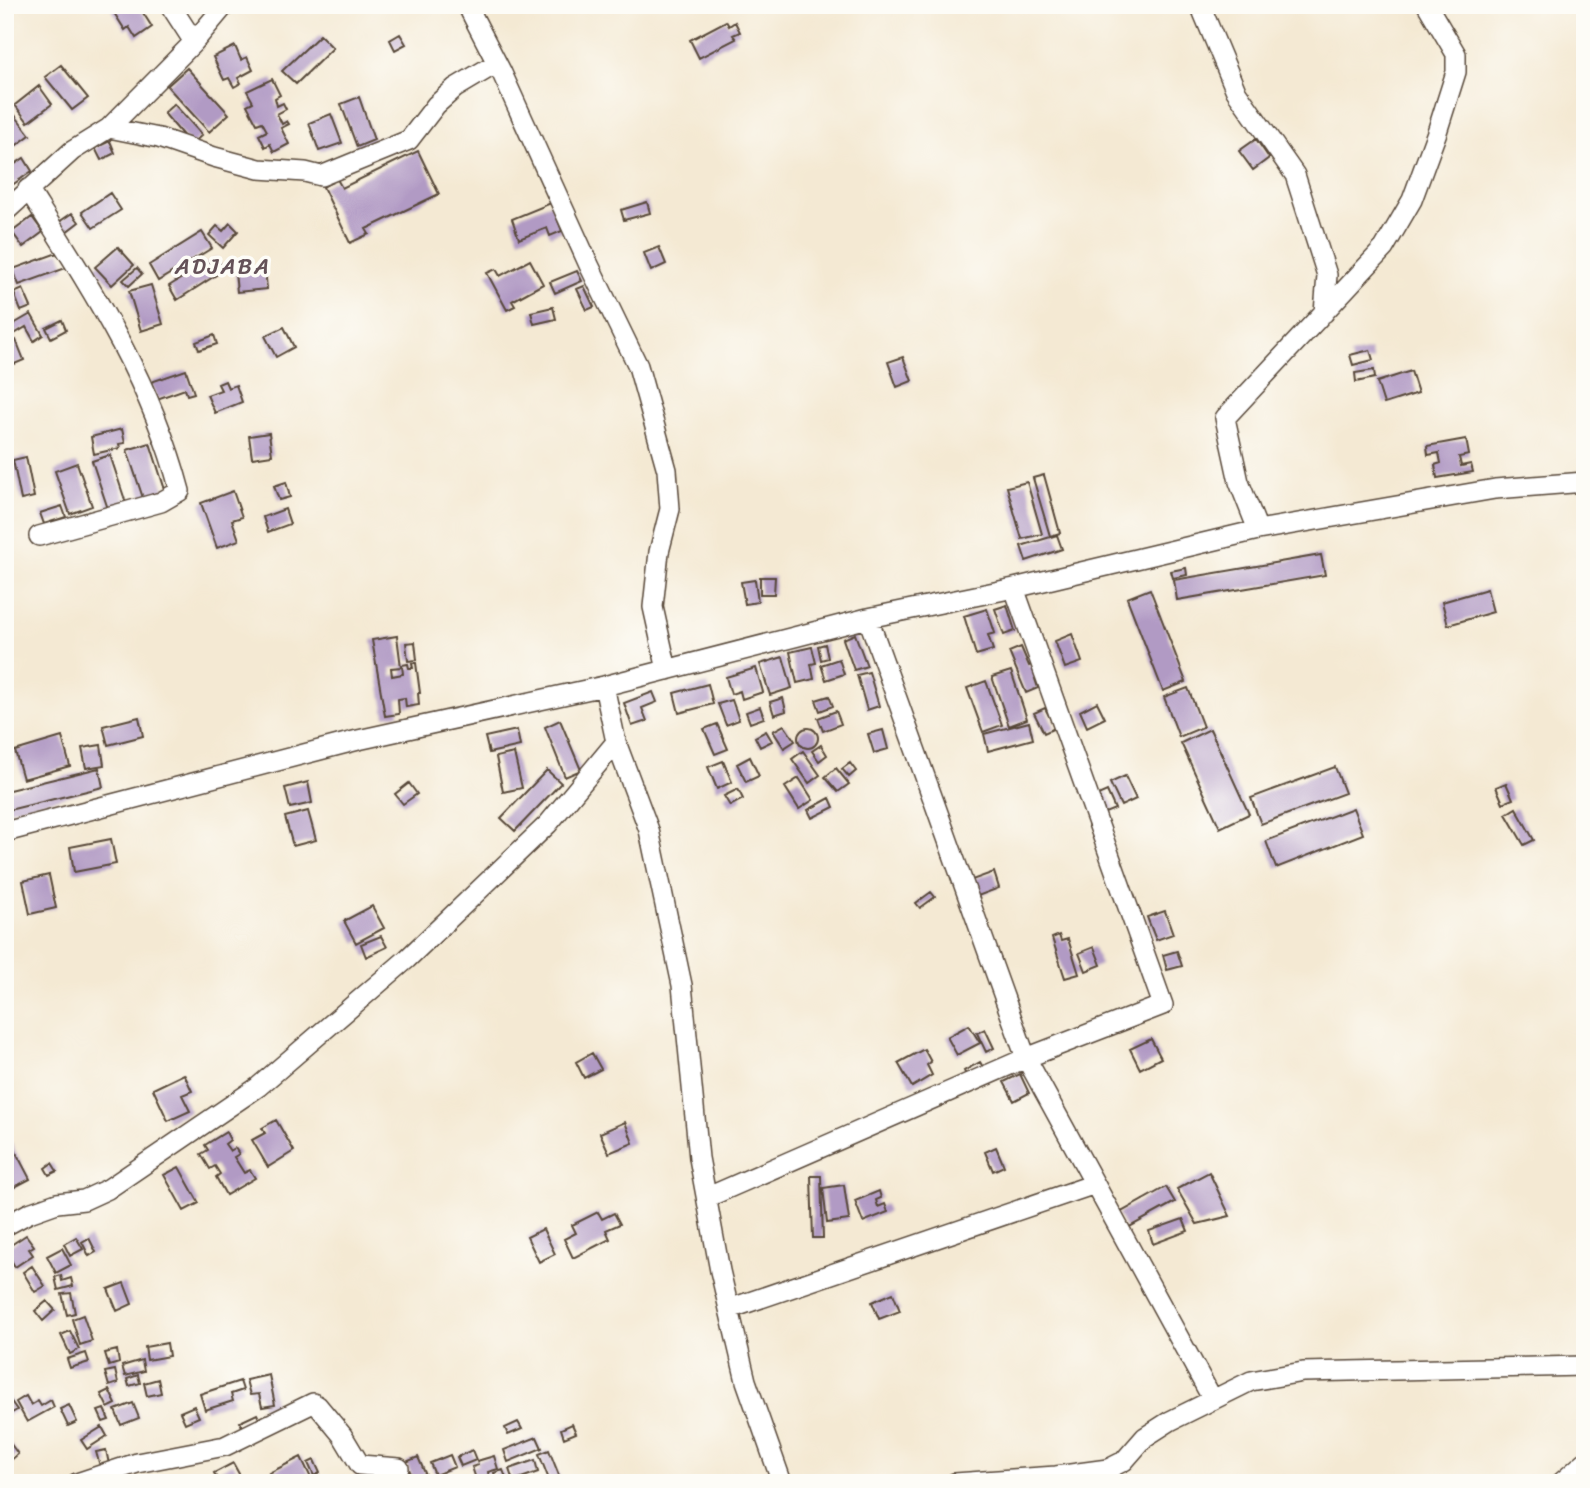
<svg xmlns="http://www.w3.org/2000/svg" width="1590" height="1488" viewBox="0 0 1590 1488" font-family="Sriracha,sans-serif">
<rect width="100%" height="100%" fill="#fdfcf7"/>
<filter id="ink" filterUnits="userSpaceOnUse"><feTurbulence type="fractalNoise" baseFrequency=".0143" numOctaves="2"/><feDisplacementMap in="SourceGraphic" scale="14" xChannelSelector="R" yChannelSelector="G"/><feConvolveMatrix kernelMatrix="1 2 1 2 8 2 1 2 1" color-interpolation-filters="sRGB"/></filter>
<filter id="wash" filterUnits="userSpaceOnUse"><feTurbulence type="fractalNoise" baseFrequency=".00686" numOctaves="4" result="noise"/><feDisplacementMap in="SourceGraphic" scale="28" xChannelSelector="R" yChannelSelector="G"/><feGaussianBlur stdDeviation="1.57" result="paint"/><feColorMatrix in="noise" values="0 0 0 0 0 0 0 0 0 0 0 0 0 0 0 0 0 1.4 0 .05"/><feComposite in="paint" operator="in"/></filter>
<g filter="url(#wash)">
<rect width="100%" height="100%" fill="#f4e9d3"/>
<g id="blocks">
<!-- building -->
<path fill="#b19ac4" d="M109 5H138L152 27 136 38 129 27 125 30Z
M726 21 729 26 735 22 740 32 733 35 736 39 699 58 690 40Z
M400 34 406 44 395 50 390 40Z
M320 35 333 48 296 84 282 71Z
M235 46 241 60 247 57 253 70 238 78 241 83 234 87 229 78 224 80 213 57Z
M61 65 88 98 72 110 45 77Z
M187 68 229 114 209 132 167 86Z
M272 79 280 95 275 98 277 106 283 103 286 109 277 114 282 124 287 121 289 124 281 128 289 144 274 152 270 144 265 147 259 135 267 131 262 122 257 124 247 105 253 102 247 91Z
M39 86 52 104 28 122 15 105Z
M359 97 374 140 357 147 341 104Z
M174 104 202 135 191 145 164 113Z
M8 106 30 135 14 147 5 135V108Z
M331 114 342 143 319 151 309 123Z
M1256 139 1269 158 1253 170 1239 151Z
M110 141 115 153 101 160 95 148Z
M418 151 439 194 366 229 369 234 350 243 323 187 337 179 342 188Z
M24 158 32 171 5 190V171Z
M110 193 121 210 93 228 82 212Z
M647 202 650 213 624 220 621 210Z
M551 203 562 231 550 236 547 228 519 239 512 219Z
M72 213 79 222 66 232 59 222Z
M32 217 43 232 23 247 12 232Z
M230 223 238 231 223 248 209 235 217 226 223 231Z
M202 232 212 248 158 281 149 265Z
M118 247 134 265 112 285 95 267Z
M659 247 666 264 651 271 644 253Z
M60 252 66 268 19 285 13 269Z
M216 257 224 270 177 300 169 286Z
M530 260 543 284 512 301 515 306 507 310 487 273 496 269 500 276Z
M137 268 142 274 129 286 123 280Z
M265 269 267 289 237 292 235 272Z
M577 271 582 281 555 293 550 282Z
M151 285 163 324 141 331 129 291Z
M584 286 594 307 587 310 577 289Z
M23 289 31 307 21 311 14 293Z
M553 307 556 319 534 324 531 312Z
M31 314 43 335 34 341 26 327 11 336 7 328Z
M62 320 66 330 51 338 46 328Z
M284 327 294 347 276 357 265 336Z
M214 335 217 344 199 350 196 342Z
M16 340 24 360 5 368V345Z
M1370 350 1373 360 1353 365 1350 355Z
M903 357 912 381 897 387 888 362Z
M186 370 194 393 187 395 185 389 157 399 151 382Z
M1374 370 1375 378 1356 382 1355 373Z
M1411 371 1418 393 1384 404 1377 382Z
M225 381 228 388 236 385 242 402 215 413 207 395 221 390 218 384Z
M122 429 125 443 119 444 120 448 94 454 91 437Z
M269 433 272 455 252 458 249 436Z
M1466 439 1469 455 1459 457 1461 466 1471 464 1473 472 1437 478 1435 465 1441 463 1439 453 1428 455 1427 446Z
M150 443 165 490 143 498 127 450Z
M110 455 126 503 108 509 92 461Z
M26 457 34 497 21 500 13 460Z
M77 463 92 506 70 514 55 471Z
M1044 475 1060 533 1050 536 1033 478Z
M286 482 290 497 279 500 274 486Z
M1027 482 1042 534 1022 539 1007 487Z
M233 491 242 517 232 520 239 540 217 548 201 503Z
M62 506 66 517 44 524 40 513Z
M285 509 290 524 268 532 263 517Z
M1057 535 1062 549 1026 561 1021 546Z
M1321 555 1325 575 1177 600 1174 580Z
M1186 568 1187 575 1173 578 1171 571Z
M760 577H775L774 594H760Z
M755 580 758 602 745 604 741 582Z
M1150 589 1186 682 1163 691 1127 598Z
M1487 589 1493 612 1448 625 1442 602Z
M1007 605 1015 631 1004 635 995 609Z
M987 609 995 633 988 635 993 650 976 655 964 616Z
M855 634 867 666 854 670 843 639Z
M1072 634 1082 662 1065 668 1055 641Z
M397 636 401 667 391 668 392 676 403 674 402 665 408 664 409 668H413L412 663H416L420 693H418L419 705 406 707 405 698 398 699 399 714 385 716 372 640Z
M415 642 417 660 408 661 406 643Z
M825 644 828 658 821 660 818 646Z
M812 647 816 663 811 664 814 679 797 683 790 652Z
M1021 647 1029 666 1034 664 1039 678 1035 679 1038 688 1026 693 1009 652Z
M783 657 792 688 770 695 760 664Z
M839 659 844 674 826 680 821 665Z
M756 668 763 692 742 699 740 691 731 694 726 677Z
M1011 671 1027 719 1009 726 992 677Z
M869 672 879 706 867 710 857 675Z
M986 681 1002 725 983 732 967 688Z
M708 684 713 704 679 713 674 693Z
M1188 688 1203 727 1179 737 1164 697Z
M653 692 657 702 642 708 647 721 632 726 624 703Z
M829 696 833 706 820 711 816 700Z
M783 698 786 711 774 715 770 702Z
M732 700 739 720 726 725 718 704Z
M1097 702 1105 718 1087 727 1080 711Z
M760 707 764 718 750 723 746 712Z
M1045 708 1055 728 1044 733 1034 713Z
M836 711 841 724 823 731 818 718Z
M139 717 143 736 108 745 103 726Z
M560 720 581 770 565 777 545 727Z
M1029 722 1033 739 988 751 984 734Z
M717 724 728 749 715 754 704 729Z
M784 725 795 741 784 748 773 731Z
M798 738a10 10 0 1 1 20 0a10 10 0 1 1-20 0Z
M1210 729 1249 814 1220 828 1181 743Z
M517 730 520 746 489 753 485 737Z
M883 730 888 749 874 753 868 734Z
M766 731 772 741 760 747 755 737Z
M62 737 70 766 23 779 15 751Z
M101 745 104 765 86 768 82 748Z
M821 745 827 755 819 761 812 751Z
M803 751 820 775 809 783 792 759Z
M514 753 522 788 503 792 496 757Z
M750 757 759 776 746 782 737 764Z
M723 761 732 782 717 789 708 767Z
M850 763 856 771 849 777 842 769Z
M1335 767 1345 793 1261 824 1251 798Z
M99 768 103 787 5 811V791Z
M836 768 849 784 838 792 825 777Z
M547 770 561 783 515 831 501 818Z
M1125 776 1136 799 1121 806 1110 783Z
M799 778 813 800 799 809 785 787Z
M308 782 312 803 290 808 285 788Z
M409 783 417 794 403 804 395 794Z
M1506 783 1513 799 1503 803 1496 787Z
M738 789 743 799 730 806 724 796Z
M1107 791 1115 809 1105 813 1098 795Z
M830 798 834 807 812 818 808 810Z
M1353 808 1363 834 1276 868 1266 841Z
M1516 808 1534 840 1524 845 1506 814Z
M308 811 316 840 293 846 285 817Z
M111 839 116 864 74 872 70 847Z
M994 872 999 888 975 897 969 881Z
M49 875 56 908 30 914 23 881Z
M931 892 935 897 920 908 916 903Z
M372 906 384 928 356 943 344 921Z
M1165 911 1173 934 1156 940 1147 917Z
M1059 935 1061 941 1068 939 1079 974 1065 978 1052 938Z
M381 936 387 947 366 957 361 944Z
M1094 947 1101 965 1086 971 1079 953Z
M1177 951 1182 966 1167 970 1163 955Z
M969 1025 980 1043 957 1055 947 1037Z
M985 1029 994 1048 986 1052 977 1033Z
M1151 1039 1161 1058 1140 1069 1130 1049Z
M924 1049 931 1062 927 1065 932 1075 912 1087 898 1063Z
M592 1053 601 1069 584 1078 576 1062Z
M980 1062 984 1069 968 1079 964 1071Z
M184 1074 192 1091 182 1095 190 1111 168 1121 153 1089Z
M1020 1074 1029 1093 1014 1101 1004 1082Z
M276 1120 294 1151 268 1167 252 1140 265 1133 262 1128Z
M625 1122 633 1143 609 1153 600 1133Z
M226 1132 230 1140 225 1144 230 1151 235 1148 239 1154 234 1157 244 1173 250 1170 255 1178 226 1195 216 1177 220 1174 215 1166 210 1169 201 1154 208 1150 205 1145Z
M8 1137 30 1179 5 1192V1138Z
M996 1147 1004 1166 993 1171 985 1152Z
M52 1163 57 1171 49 1175 45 1168Z
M179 1167 199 1203 184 1211 164 1175Z
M1209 1172 1230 1216 1197 1224 1177 1189Z
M811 1176H821L823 1238H813Z
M844 1185 849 1220 827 1223 823 1188Z
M1166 1187 1175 1202 1126 1229 1118 1214Z
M879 1191 881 1198 876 1200 878 1207 885 1204 888 1212 863 1222 855 1201Z
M598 1212 602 1219 614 1213 620 1224 606 1230 610 1239 573 1258 564 1239 576 1233 572 1225Z
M1183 1219 1188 1231 1153 1244 1149 1231Z
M543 1229 555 1254 539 1262 527 1237Z
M26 1235 34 1246 29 1249 33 1255 15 1267 5 1249Z
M76 1237 83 1249 70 1256 64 1244Z
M89 1238 96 1252 89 1256 82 1242Z
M62 1248 71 1265 56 1273 47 1256Z
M32 1266 45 1286 35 1292 23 1272Z
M61 1275 62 1281 71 1278 73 1286 58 1290 55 1277Z
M124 1283 132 1304 117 1311 108 1289Z
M71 1293 75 1313 67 1315 62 1294Z
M893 1293 900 1311 879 1319 872 1302Z
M47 1301 55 1310 43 1321 35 1311Z
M83 1315 92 1341 80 1345 72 1319Z
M70 1331 79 1349 70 1354 61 1335Z
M167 1343 169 1356 147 1360 145 1347Z
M117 1350 119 1363 109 1366 105 1353Z
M86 1353 89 1362 70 1368 67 1359Z
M142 1360 144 1371 125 1376 122 1366Z
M115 1370 118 1383 109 1386 105 1372Z
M138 1375 140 1383 129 1386 127 1379Z
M269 1375 275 1405 262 1407 259 1394 250 1395 246 1380Z
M158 1379 161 1393 147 1396 144 1383Z
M240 1381 243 1390 231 1394 233 1401 205 1410 200 1394Z
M109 1390 116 1404 108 1408 101 1394Z
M5 1393 17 1410 5 1417Z
M26 1396 31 1405 38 1401 41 1406 51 1400 54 1407 27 1422 16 1402Z
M133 1403 139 1418 121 1425 115 1410Z
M69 1405 77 1422 68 1426 60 1409Z
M194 1406 199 1417 185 1423 180 1412Z
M104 1409 109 1420 103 1422 98 1411Z
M257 1414 261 1423 244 1431 240 1422Z
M518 1422 522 1429 508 1435 505 1428Z
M572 1424 576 1433 564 1438 561 1429Z
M102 1427 107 1436 87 1449 81 1440Z
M537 1437 542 1448 508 1462 504 1450Z
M10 1443 18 1454 10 1461 5 1456V1447Z
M106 1450 109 1464 100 1466 96 1452Z
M472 1450 476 1460 461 1466 457 1457Z
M549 1450 560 1478 550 1482 539 1454Z
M450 1455 455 1467 435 1475 430 1463Z
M494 1456 498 1469 488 1472 489 1477 477 1482 472 1467 478 1465 477 1461Z
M301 1457 311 1478 302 1483H274L269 1473Z
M418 1457 428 1480 421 1483H415L406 1462Z
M314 1460 320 1473 314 1476 308 1463Z
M535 1460 538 1472 513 1481 509 1469Z
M233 1463 244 1483H219L214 1473Z
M367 1469 376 1483H349L348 1481Z
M503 1470 508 1483H491L496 1480 494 1473Z"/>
</g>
</g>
<g filter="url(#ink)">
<use href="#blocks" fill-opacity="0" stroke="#574739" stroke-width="2"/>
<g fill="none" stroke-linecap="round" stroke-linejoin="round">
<!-- minor casing -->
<g stroke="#574739" stroke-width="22">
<path id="minor" d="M170 5 194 42
M467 5 501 71 589 265 638 366 667 470 670 509 659 552 653 607 667 670
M1200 5 1236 91 1295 175 1327 275 1324 313
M109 128 159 138 214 157 259 169 305 172 321 176 409 140 436 105 455 88 497 63
M28 189C90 287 150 377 180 491L161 502 39 536
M5 212 72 151 109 128 194 42 225 5
M1258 530 1239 482 1225 418 1384 248 1412 200 1437 132 1456 72V54L1427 5
M868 618 1026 1058 1213 1400
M604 686 616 742 649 830 682 985 699 1158 720 1271 746 1381 782 1483
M5 832 358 740 604 686 868 618 1014 588 1258 530 1495 489 1585 482
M708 1197 1026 1058 1163 1005 1014 588
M5 1226 29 1213 57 1203 84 1200 108 1189 258 1087 407 959 548 824 616 742
M729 1309 1095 1184
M77 1483 137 1463 225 1446 313 1403 318 1406 342 1435 360 1465 399 1468
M955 1483 1056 1476 1108 1469 1124 1461 1145 1437 1170 1421 1251 1381 1303 1372 1585 1366
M1561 1483 1585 1462"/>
</g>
<!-- minor -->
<use href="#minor" stroke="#fff" stroke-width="19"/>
</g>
</g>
<g text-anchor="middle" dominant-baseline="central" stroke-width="7" stroke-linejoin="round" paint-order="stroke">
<!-- quarter labels -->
<g font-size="23" letter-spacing="2" fill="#645158" stroke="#fdfcf7">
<text x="223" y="266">ADJABA</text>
</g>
</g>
<!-- margin -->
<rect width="1590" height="1488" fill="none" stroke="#fdfcf7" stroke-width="28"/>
</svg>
